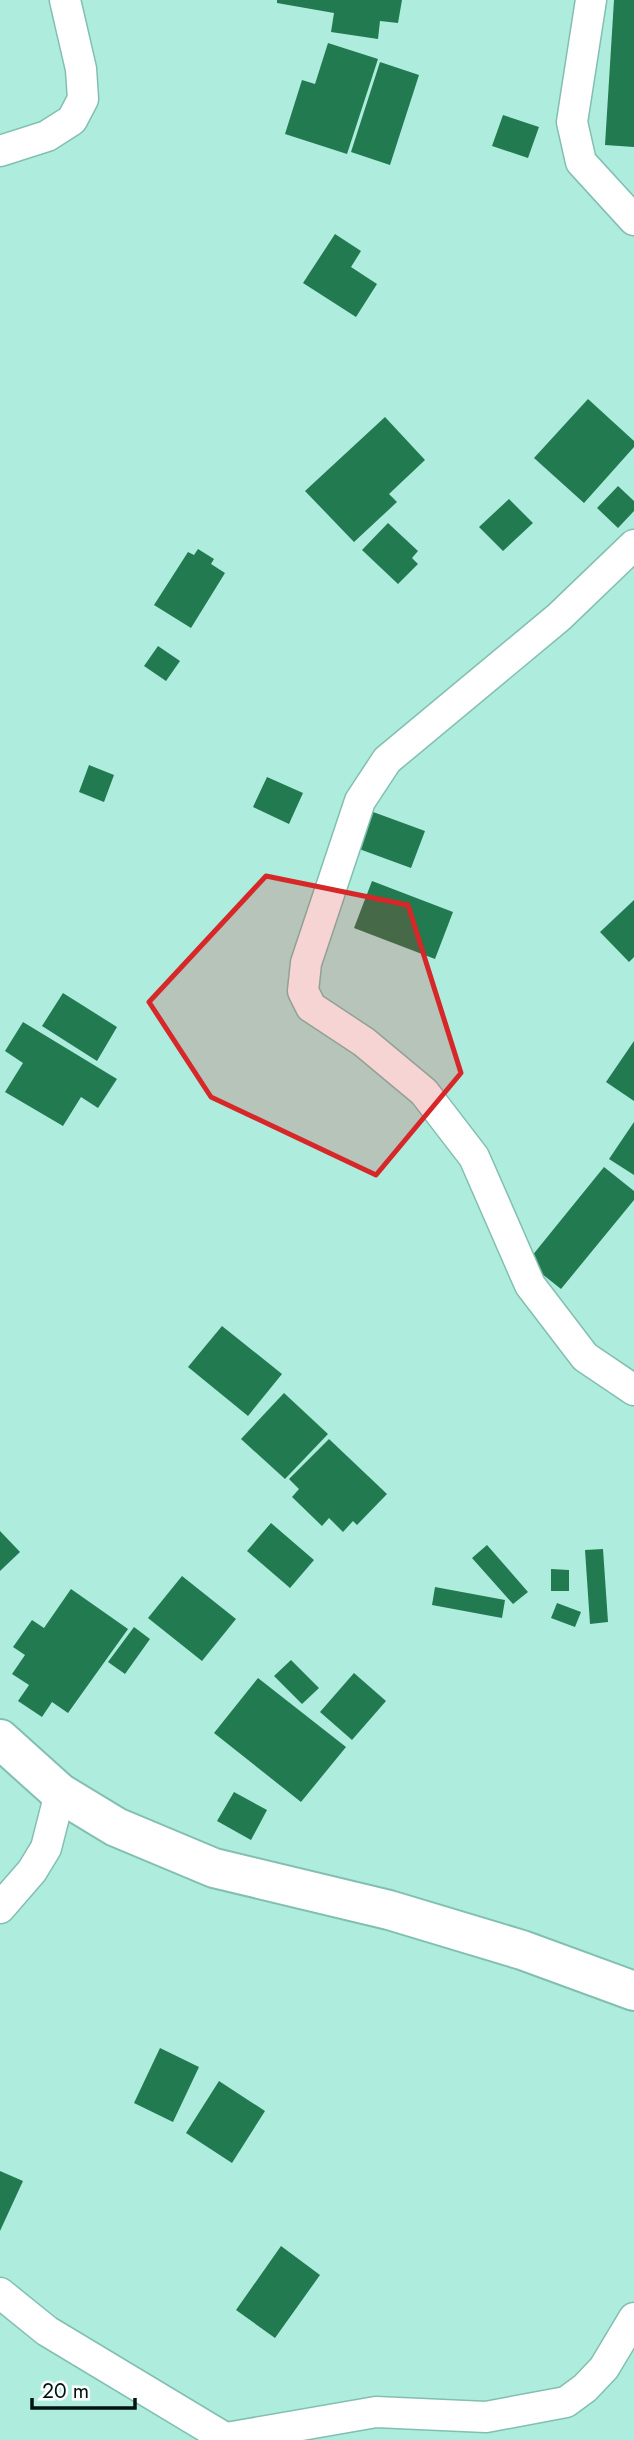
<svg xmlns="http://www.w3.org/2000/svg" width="634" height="2440" viewBox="0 0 634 2440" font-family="Jost,sans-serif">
<rect width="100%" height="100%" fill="#aeecde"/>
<!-- building -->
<path fill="#227a51" d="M277 0H402L398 23 380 21 378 39 331 32 334 13 277 3Z
M614 0H634V147L605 145Z
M328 43 378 59 347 154 285 134 302 80 315 84Z
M380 62 419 75 390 165 351 152Z
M503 115 539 127 528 158 492 146Z
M335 234 361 251 351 267 377 284 356 317 303 283Z
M588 399 634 441V447L584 503 534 458Z
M385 417 425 460 389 494 397 502 354 542 305 491Z
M618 486 634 501V511L618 528 597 508Z
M509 499 533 523 503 551 479 527Z
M388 523 418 551 412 558 418 564 398 584 362 550Z
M198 549 214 559 211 564 225 573 191 628 154 605 188 552 194 555Z
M158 646 180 661 166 681 144 666Z
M89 765 114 775 104 802 79 792Z
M267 777 303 793 289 824 253 807Z
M365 809 425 831 411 868 351 846Z
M372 881 453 912 435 959 354 928Z
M634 900V957L629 962 600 932Z
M63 993 117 1027 97 1061 42 1026Z
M23 1022 117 1079 98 1108 81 1097 63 1126 5 1092 23 1063 5 1051Z
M634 1041V1101L606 1082Z
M634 1122V1175L609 1159Z
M604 1167 634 1191V1200L561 1289 527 1262Z
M222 1326 282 1374 248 1416 188 1367Z
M284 1393 328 1434 285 1479 241 1439Z
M329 1439 387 1494 357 1525 353 1521 343 1532 329 1518 322 1526 292 1497 299 1489 289 1479Z
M271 1523 314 1560 290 1588 247 1551Z
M0 1531 20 1552 0 1571Z
M487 1545 528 1592 513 1604 472 1558Z
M603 1549 608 1622 590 1624 585 1550Z
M551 1569 569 1570V1591H551Z
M182 1576 236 1619 202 1661 148 1618Z
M435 1587 505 1600 502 1618 432 1605Z
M71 1589 128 1629 68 1713 52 1702 42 1717 18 1701 29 1685 12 1674 25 1655 13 1647 32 1620 44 1628Z
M557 1603 581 1612 575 1627 551 1618Z
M134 1627 150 1639 125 1674 108 1662Z
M291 1660 319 1688 302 1704 274 1676Z
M354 1673 386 1701 352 1740 320 1712Z
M258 1678 346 1747 301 1802 214 1733Z
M234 1792 267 1810 251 1840 217 1821Z
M160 2048 199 2067 173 2122 134 2103Z
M219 2081 265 2111 232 2163 186 2133Z
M0 2171 23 2181 0 2231Z
M281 2246 320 2275 275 2338 236 2310Z"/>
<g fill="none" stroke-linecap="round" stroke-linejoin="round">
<!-- street casing -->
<g stroke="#82bfb1" stroke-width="33">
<path id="street" d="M591 0 572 122 581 162 634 220
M0 151 47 136 72 120 83 99 81 69 65 0
M634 545 559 617 387 760 360 801 306 963 303 991 311 1007 364 1042 424 1092 474 1157 530 1285 585 1357 634 1390
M0 1908 32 1871 46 1848 60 1793
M0 2293 47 2331 225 2438
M215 2440 376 2412 486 2417 566 2402 585 2388 604 2368 634 2318"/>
</g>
<!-- secondary casing -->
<g stroke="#82bfb1" stroke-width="42">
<path id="secondary" d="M0 1739 60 1793 116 1827 214 1868 389 1910 522 1950 634 1991"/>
</g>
<!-- street -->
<use href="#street" stroke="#fff" stroke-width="30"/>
<!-- secondary -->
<use href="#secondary" stroke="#fff" stroke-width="38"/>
</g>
<!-- marked area -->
<path fill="#d62828" fill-opacity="0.2" stroke="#d62828" stroke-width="5" stroke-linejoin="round" d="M266 876 408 905 461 1073 376 1175 211 1097 149 1002Z"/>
<!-- scale -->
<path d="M32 2398v10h103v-10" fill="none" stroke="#001511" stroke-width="3.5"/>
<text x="42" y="2398" font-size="21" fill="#001511" stroke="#fefefe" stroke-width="5" paint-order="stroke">20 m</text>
</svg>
